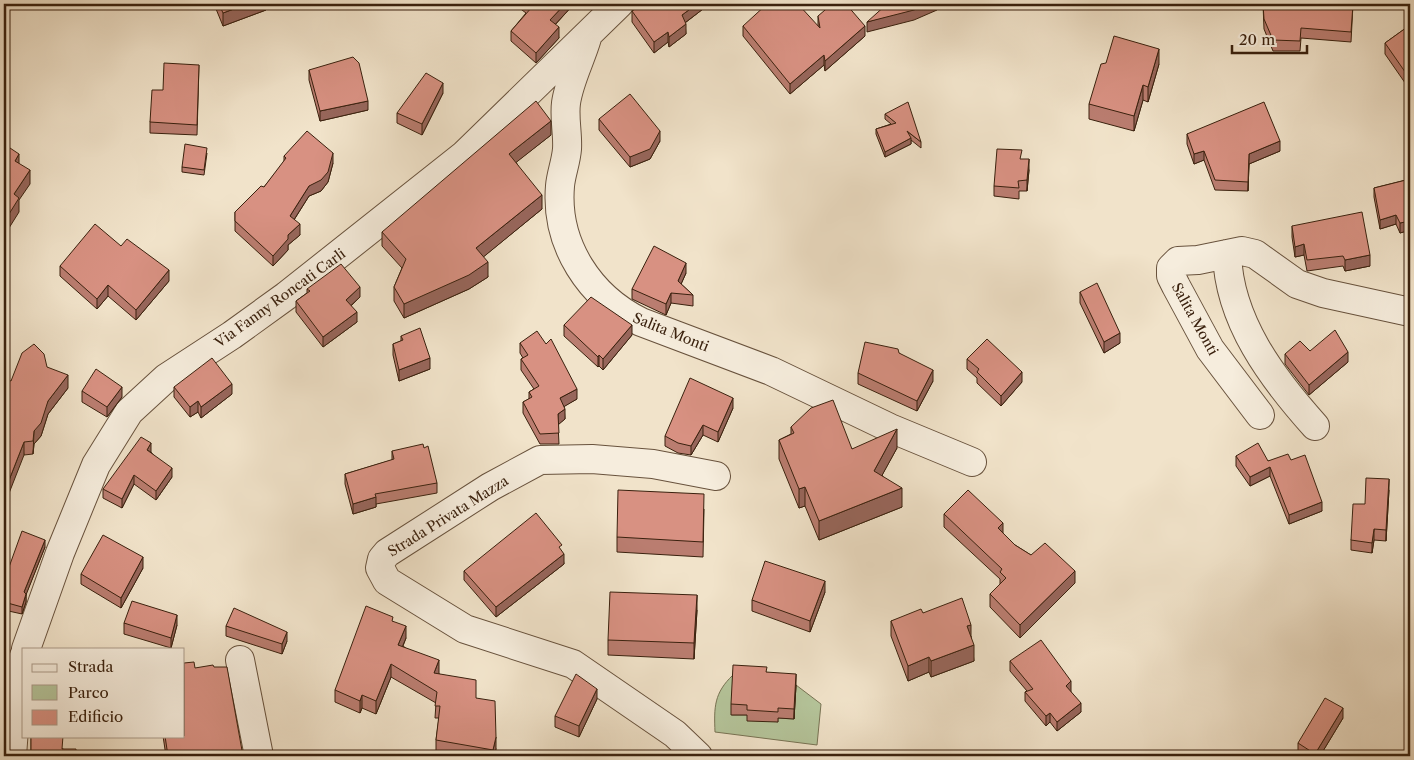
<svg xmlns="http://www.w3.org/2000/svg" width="1414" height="760" viewBox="0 0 1414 760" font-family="'Libre Caslon Text',serif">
<rect width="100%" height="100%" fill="#f1e3ca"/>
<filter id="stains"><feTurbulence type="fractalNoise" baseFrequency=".004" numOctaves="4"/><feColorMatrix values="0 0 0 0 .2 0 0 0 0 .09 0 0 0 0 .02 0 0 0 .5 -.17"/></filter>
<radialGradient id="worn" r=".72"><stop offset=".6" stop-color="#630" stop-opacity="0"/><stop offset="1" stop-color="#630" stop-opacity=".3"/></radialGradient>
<!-- green -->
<path fill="#b5c59b" stroke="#787354" d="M733 675 732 715H747L778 722V718L794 719 796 685 821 704 817 745 715 732C714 707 714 693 733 675Z"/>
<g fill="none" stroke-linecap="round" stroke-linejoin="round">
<!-- minor casing -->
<g stroke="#68523d" stroke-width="30">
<path id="minor" d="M587 38C581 59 569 81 566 103 564 118 568 134 567 149 566 162 561 174 560 186 555 245 590 297 641 322L771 371 890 428 972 462
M1227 254C1229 321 1272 378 1315 426
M1260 415 1210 349 1176 286 1171 276V268L1178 261 1198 260 1242 251 1255 254 1297 284 1323 293 1410 312
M26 649 60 553 96 465 129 412 166 378 232 335 286 296 464 155 619 4
M240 660 259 756
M12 756 18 674 24 656
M698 756 675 734 573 664 465 629 387 581 380 568 382 559 387 553 490 487 540 460 592 459 653 464 716 476"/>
</g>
<!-- minor -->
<use href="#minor" stroke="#f6eddd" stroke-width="28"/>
</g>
<!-- wall -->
<path fill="#ba7d70" stroke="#3a210e" d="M214 4H266V10L223 26Z
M514 4H574L555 25 559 38 536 63 511 41V31L526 13Z
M703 4V9L685 23 686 34 669 47 668 42 654 53 632 22V11Z
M1263 4H1353L1351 42 1301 38 1300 51H1273L1264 29Z
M818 16 865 36 825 71 824 65 790 94 743 36V26H818Z
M1410 25V90L1385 54V43Z
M1159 64 1148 102 1143 100 1134 131 1089 119V104Z
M199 65 197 135 150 133V122L163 90Z
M309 70 368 110 320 121 309 80Z
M443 93 422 135 397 123V113Z
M885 114 921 142V148L911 140V144L885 157 876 134V129L891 124 885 119Z
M599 119 660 141 650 159 630 167 599 130Z
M1187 134 1280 151 1249 164 1248 191 1215 190 1204 160 1194 164 1187 144Z
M551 135 516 162 542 209 483 257 488 277 469 289 404 318 394 301V287L402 268 382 246V232Z
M207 153 204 175 182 172V167Z
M284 156 333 163 328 182 321 191 309 196 294 220 300 235 288 245V250L273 266 235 231V212L264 187 284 162Z
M1022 159 1029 170 1027 191H1019V199L994 196V186Z
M1410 179V230L1400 233 1396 224 1380 229 1374 197V188Z
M1292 226 1370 266 1345 271 1343 266 1307 271 1304 255 1295 257 1292 237Z
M121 246 169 281 136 320 108 296 97 309 60 276V266Z
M686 273 681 284 693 295V306L671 303 666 315 632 299V289Z
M307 289 360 297 351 306 357 322 323 347 296 312V301L307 293Z
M1080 292 1120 343 1104 353 1080 303Z
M564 325 632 335 603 370 599 366 598 367 564 336Z
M401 336 430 369 399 381 393 355V344L401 341Z
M520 343 577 399 564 406 565 419 558 424 559 444H540L523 413V402L529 399V392L534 389 521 370V359L523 358 520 353Z
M1310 351 1348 362 1309 395 1285 364V354Z
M899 353 933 381 917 411 858 384V373Z
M967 359 1022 382 1001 406 977 383V378L967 369Z
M47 367 68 388 48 414 41 436 34 444 33 454 24 455 11 381Z
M174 387 232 394 201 418 198 412 190 417 174 397Z
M82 391 122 397 107 417 82 402Z
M733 408 718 442 703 435 691 455 678 453 665 446V436Z
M791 427 852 449 897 448 882 475 902 507 819 540 805 506 799 508 779 459V440L791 434Z
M392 451 437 483V493L376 504V507L353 514 345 484V474L392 460Z
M151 452 172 477 156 500 134 484 122 508 103 498V489Z
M1236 456 1268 461 1291 460 1322 511 1289 524 1270 476 1250 486 1236 466Z
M1389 490 1386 541 1374 540 1372 553 1351 550V540L1365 504Z
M704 509 703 557 617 552V537Z
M944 514 1003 533 1015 545 1075 583 1020 638 990 607V594L1000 584V579L944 527Z
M45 547 26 594V602L22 614 4 610V581Z
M562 552 564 564 496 617 464 580V571Z
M143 568 121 608 81 584V574Z
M825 592 810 632 752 611V600Z
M697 610 694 659 608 655V640Z
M923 613 971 636 974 661 931 677 929 672 908 681 891 636V621Z
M393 621 406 638 403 646 439 673V674L476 698 496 749 494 756H457L436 753V740L439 718H435L436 703 391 677 376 714 362 708 360 713 335 702V690Z
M124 623 177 625 171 648 124 634Z
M226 626 287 641 282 654 226 636Z
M1010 661 1071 691V692L1081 712 1057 731 1050 722 1046 726 1025 701V692L1027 691 1010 671Z
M195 668 243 756H166L163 736H184Z
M766 672 796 685 794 719 778 718V722L747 721V715H731V704Z
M597 699 579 737 555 727V716Z
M1343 718 1320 756H1303L1298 753V743Z
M1410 723V746L1407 745V734Z
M31 736 63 749 76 756H31Z"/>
<!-- shaded-wall -->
<path fill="#97665b" stroke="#3a210e" d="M247 4H266V10L223 26V13Z
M565 4H574L550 30V20Z
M697 4H703V9L682 25V15Z
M928 4H937V10L914 20 867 32V22Z
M686 24V34L669 47V37Z
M865 26V36L825 71V61Z
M559 27V38L536 63V53Z
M668 32V42L654 53V42Z
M1159 49V64L1148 102V87Z
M824 55V65L790 94V84Z
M443 83V93L422 135V124Z
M1143 85V100L1134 131V116Z
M368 101V110L320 121V111Z
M551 121V135L509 168V154Z
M660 131V141L650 159 630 167V157Z
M911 138V144L885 157V152Z
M1280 141V151L1249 164 1248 191 1249 154Z
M1204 151V160L1194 164V154Z
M333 153V163L328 182 321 191 309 196 290 226V216L309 186Z
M19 154V168L15 161Z
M1029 159V170L1027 191V180Z
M30 170V184L19 200V212L4 236V222L14 194Z
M542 195V209L476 263V248Z
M1396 215V224L1380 229V220Z
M1410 221V230L1400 233V223Z
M300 224V235L288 245V250L273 266V256L288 235Z
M1304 244V255L1295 257V247Z
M1370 255V266L1345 271V260Z
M488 262V277L469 289 404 318V304Z
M686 263V273L678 291V281Z
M169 270V281L136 320V310Z
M108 285V296L97 309V299Z
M360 287V297L346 310V300Z
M671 293V303L666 315V304Z
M357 312V322L323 347V337Z
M632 325V335L603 370V359Z
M1120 333V343L1104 353V342Z
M1348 352V362L1309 395V385Z
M599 355V366L598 367V357Z
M430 358V369L399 381V370Z
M933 370V381L917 411V401Z
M1022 372V382L1001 406V396Z
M68 375V388L48 414 41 436 34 444 33 454 34 431 48 401Z
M232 384V394L201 418V407Z
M122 387V397L107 417V407Z
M577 389V399L560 409V398Z
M733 398V408L718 442V432Z
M198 401V412L190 417V407Z
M565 409V419L558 425V414Z
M703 425V435L691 455V446Z
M897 429V448L874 490V471Z
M24 442V455L4 506V493Z
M151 443V452L147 450Z
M1270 467V476L1250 486V477Z
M172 468V477L156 500V491Z
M134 475V484L122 508V499Z
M1389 479V490L1386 541V530Z
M805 487V506L799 508V489Z
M902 488V507L819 540V521Z
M376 497V507L353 514V504Z
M1322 502V511L1289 524V515Z
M1003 523V536L998 528Z
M1374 529V540L1372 553V543Z
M45 540V547L24 600V592Z
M564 554V564L496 617V607Z
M143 557V568L121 608V598Z
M1075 571V583L1020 638V625Z
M825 581V592L810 632V621Z
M26 594V602L22 614V607Z
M697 595V610L694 659V643Z
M177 615V625L171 648V638Z
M971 625V640L967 626Z
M406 626V638L398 657V645Z
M287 632V641L282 654V644Z
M974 645V661L931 677V661Z
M929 657V672L908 681V666Z
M439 660V673L434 685V673Z
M391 664V677L376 714V701Z
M796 674V685L794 719V709Z
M1071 681V691L1066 696V686Z
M597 689V699L579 737V726Z
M362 695V708L360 713V701Z
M1081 703V712L1057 731V722Z
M1343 708V718L1320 756H1315V754Z
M1050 713V722L1046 726V716Z
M496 737V749L494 756H493V750Z"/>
<!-- building -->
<path fill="#d89182" stroke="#3a210e" d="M219 4H247L223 13Z
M528 4H565L550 20 559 27 536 53 511 31 532 7Z
M643 4H697L682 15 686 24 669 37 668 32 654 42 632 11Z
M767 4H798L820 28 818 16 832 4H846L865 26 825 61 824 55 790 84 743 26Z
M887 4H928L914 10 867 22Z
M1263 4H1353L1351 32 1301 28 1300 41 1273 40 1264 19Z
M1410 25V79L1385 43Z
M1114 36 1159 49 1148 87 1143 85 1134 116 1089 104 1101 64 1106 63Z
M353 57 359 63 368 101 320 111 309 70Z
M164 63 199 65 197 125 150 122 152 90H163Z
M426 73 443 83 422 124 397 113Z
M630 94 660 131 650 149 630 157 599 119Z
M536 101 551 121 509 154 542 195 476 248 488 262 469 275 404 304 394 287 406 259 382 232Z
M908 102 921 142 907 131 911 138 885 152 876 129 896 123 885 114Z
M1264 102 1280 141 1249 154 1248 182 1215 180 1204 151 1194 154 1187 134Z
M307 131 333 153 328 172 321 180 309 186 290 216 300 224 288 235V239L273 256 235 221V212L261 186 264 187 286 158 284 156Z
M4 144 19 154 15 161 30 170 14 194 19 198 4 222Z
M185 144 207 148 204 170 182 167Z
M997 149 1022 150 1020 159H1029L1027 180 1018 181 1019 188 994 186Z
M1410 179V221L1400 223 1396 215 1380 220 1374 188Z
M1362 212 1370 255 1345 260 1343 256 1307 260 1304 244 1295 247 1292 226Z
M95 224 121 246 127 239 169 270 136 310 108 285 97 299 60 266Z
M654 246 686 263 678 281 693 295 671 293 666 304 632 289Z
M341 264 360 287 346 300 357 312 323 337 296 301 310 291 307 289Z
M1097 283 1120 333 1104 342 1080 292Z
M591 297 632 325 603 359 599 355 598 357 564 325Z
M420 328 430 358 399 370 393 344 403 340 401 336Z
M1335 330 1348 352 1309 385 1285 354 1300 341 1310 351Z
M537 331 546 344 551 339 577 389 560 398 565 409 558 414 559 433 540 434 523 402 532 397 529 392 539 386 521 359 528 355 520 343Z
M987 339 1022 372 1001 396 977 372 979 369 967 359Z
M865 342 898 349 899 353 933 370 917 401 858 373Z
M34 344 44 354 47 367 68 375 48 401 41 423 34 431 33 441 24 442 4 493V379L11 381 22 353Z
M212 358 232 384 201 407 198 401 190 407 174 387Z
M96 369 122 387 107 407 82 391Z
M690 378 733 398 718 432 703 425 691 446 678 443 665 436Z
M833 400 852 449 897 429 874 471 902 488 819 521 805 487 799 489 779 440 794 433 791 427 811 408Z
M141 437 151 443 147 450 172 468 156 491 134 475 122 499 103 489Z
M1258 443 1268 461 1288 454 1291 460 1305 455 1322 502 1289 515 1270 467 1250 477 1236 456Z
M423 444 424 448 428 446 437 483 375 494 376 497 353 504 345 474 394 459 392 451Z
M1366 478 1389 479 1386 530 1374 529 1372 543 1351 540 1353 504H1365Z
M618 490 704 494 703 542 617 537Z
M968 490 1003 523 998 528 1015 545 1031 555 1045 543 1075 571 1020 625 990 594 1006 578 1000 572 1002 569 944 514Z
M536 513 562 545 559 547 564 554 496 607 464 571Z
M22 531 45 540 24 592 26 594 22 607 4 602V581Z
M103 535 143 557 121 598 81 574Z
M765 561 825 581 810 621 752 600Z
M610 592 697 595 694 643 608 640Z
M962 598 971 625 967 626 974 645 931 661 929 657 908 666 891 621 921 609 923 613Z
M132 601 177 615 171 638 124 623Z
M366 606 393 617 392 621 406 626 398 645 439 660 434 673 476 680V698L495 701 496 737 493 750 436 740 440 706H435L437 692 391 664 376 701 362 695 360 701 335 690Z
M234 608 287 632 282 644 226 626Z
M1041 640 1071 681 1066 686 1081 703 1057 722 1050 713 1046 716 1025 692 1033 689 1010 661Z
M194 662 195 668 213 665 214 667H227L243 756H168L165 736H184V663Z
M733 665 767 667 766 672 796 674 794 709 778 708V712L747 710V705L731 704Z
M576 674 597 689 579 726 555 716Z
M1325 698 1343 708 1315 754 1298 743Z
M1410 723V736L1407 734Z
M31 736H63L62 749H76V756H36V754L31 753Z"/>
<g text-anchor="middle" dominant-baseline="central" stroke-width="4" stroke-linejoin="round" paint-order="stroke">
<!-- street labels -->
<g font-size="14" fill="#3a210e" stroke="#f6eddd">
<text transform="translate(280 298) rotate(-36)">Via Fanny Roncati Carli</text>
<text transform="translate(1195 319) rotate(61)">Salita Monti</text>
<text transform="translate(671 332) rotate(22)">Salita Monti</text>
<text transform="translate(448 516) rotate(-32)">Strada Privata Mazza</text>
</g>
</g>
<!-- margin -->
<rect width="1414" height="760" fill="none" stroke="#f1e3ca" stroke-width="20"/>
<rect x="5" y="5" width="1404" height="750" fill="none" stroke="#3a210e" stroke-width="2.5"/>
<rect x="10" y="10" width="1394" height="740" fill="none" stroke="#3a210e"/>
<!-- legend -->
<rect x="22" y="648" width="162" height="90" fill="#f6eddd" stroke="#ab9b8a"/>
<rect x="32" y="664" width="25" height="8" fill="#f6eddd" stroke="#ab9b8a"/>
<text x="68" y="672" font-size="15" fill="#3a210e">Strada</text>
<rect x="32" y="685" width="25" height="15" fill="#b5c59b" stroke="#ab9b8a"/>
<text x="68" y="698" font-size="15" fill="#3a210e">Parco</text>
<rect x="32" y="710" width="25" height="15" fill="#d89182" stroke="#ab9b8a"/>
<text x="68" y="722" font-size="15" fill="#3a210e">Edificio</text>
<!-- scale -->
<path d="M1232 45v8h75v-8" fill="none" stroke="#3a210e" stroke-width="2.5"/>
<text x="1239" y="45" font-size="15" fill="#3a210e" stroke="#f6eddd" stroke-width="4" paint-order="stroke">20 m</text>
<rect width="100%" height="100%" filter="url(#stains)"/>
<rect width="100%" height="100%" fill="url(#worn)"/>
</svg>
